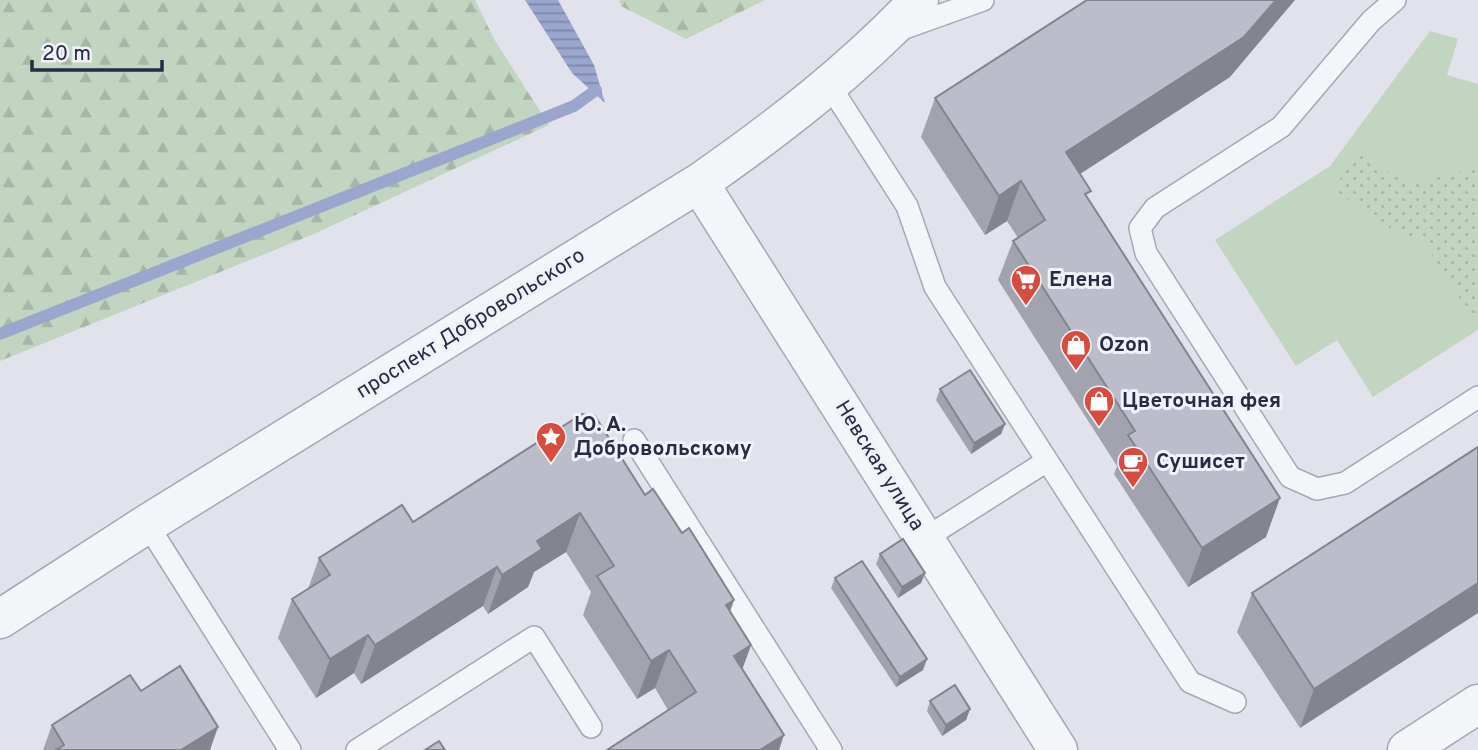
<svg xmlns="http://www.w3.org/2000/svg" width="1478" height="750" viewBox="0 0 1478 750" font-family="Overpass,sans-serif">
<defs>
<pattern id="forest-firs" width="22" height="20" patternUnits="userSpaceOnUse" patternTransform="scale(1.75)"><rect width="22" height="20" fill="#c2d5c1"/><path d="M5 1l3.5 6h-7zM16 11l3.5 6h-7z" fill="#a7b7a7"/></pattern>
<pattern id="park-dots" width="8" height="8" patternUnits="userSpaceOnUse" patternTransform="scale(1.75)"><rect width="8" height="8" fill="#c2d5c1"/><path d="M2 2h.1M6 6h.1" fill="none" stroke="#a7b7a7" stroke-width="1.8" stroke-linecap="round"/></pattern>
<pattern id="water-rules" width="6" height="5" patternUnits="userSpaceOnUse" patternTransform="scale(1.75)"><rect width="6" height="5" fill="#9aa6cd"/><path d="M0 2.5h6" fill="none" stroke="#7e87a8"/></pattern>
</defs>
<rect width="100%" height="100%" fill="#e1e2eb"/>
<!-- grass -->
<path fill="#c2d5c1" d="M1430 31 1458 39 1447 75 1478 84V330L1373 397 1337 340 1296 366 1215 240 1330 166Z"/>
<!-- forest -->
<path fill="url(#forest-firs)" d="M0 0H475L494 39 549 125 314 234 0 361Z
M619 0H765L686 39 621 6Z"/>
<!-- park -->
<path fill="url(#park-dots)" d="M1359 152 1407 184 1478 168V316L1473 319 1420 236 1410 242 1333 189Z"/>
<!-- water -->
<path fill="url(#water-rules)" d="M525 0H558L594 65 605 103 572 73Z"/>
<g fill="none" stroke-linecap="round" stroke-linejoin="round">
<!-- stream -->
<path stroke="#9aa6cd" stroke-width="12" d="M0 334 574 106 596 90"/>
<!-- service casing -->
<g stroke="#a6a7b5" stroke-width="24">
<path id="service" d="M1395 0 1371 21 1281 127 1155 208 1140 228 1146 253 1290 477 1317 489 1345 483 1478 397
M899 30 983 0
M830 86 907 206 935 287 1190 682 1235 702
M634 440 831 750
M147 524 290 750
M924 539 1047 461
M357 750 534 637 591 727"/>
</g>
<!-- minor casing -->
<g stroke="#a6a7b5" stroke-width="41">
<path id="minor" d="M699 183 1058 750
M0 619 147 524 699 183C778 128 853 70 919 0"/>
</g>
<!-- tertiary casing -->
<g stroke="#a6a7b5" stroke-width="41">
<path id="tertiary" d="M1407 750 1478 704"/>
</g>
<!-- service -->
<use href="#service" stroke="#f4f5f8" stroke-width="21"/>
<!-- minor -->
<use href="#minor" stroke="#f4f5f8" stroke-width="38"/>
<!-- tertiary -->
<use href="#tertiary" stroke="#f4f5f8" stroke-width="38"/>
</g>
<!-- wall -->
<path fill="#a1a3af" d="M1230 77 1080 174 1088 199 1266 537 1188 587 1114 474 1117 466 998 280 1013 241 1018 238 1007 221 985 235 921 137 935 98Z
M940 389 1005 424 1001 434 971 454 936 400Z
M1478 447 1300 728 1237 632 1252 593Z
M645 495 682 533 734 600 730 612 751 645 742 669 779 750H606L668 710 655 688 637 699 583 615 591 592 566 552 534 572 528 587 488 614 483 606 361 684 354 673 316 698 278 638 292 599 308 589 319 558 413 522Z
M880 554 925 573 921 583 898 598 876 564Z
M835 578 923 670 896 687 831 588Z
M141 691 210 750H43L52 725Z
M930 701 970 709 966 720 942 736 927 711Z"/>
<!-- shaded-wall -->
<path fill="#83848e" d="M1276 0H1295L1230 77 1052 192 1066 152Z
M1021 181 1007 221 985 235 999 196Z
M1005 424 1001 434 971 454 974 443Z
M1280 498 1266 537 1188 587 1202 548Z
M580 513 566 552 534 572 528 587 488 614 502 575 537 541Z
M497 567 483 606 361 684 375 645Z
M925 573 921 583 898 598 902 587Z
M1478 583V613L1300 728 1314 689Z
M734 600 720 638 726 605Z
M368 635 354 673 316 698 330 659Z
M751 645 737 684 734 656Z
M669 650 655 688 637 699 651 661Z
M927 659 923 670 896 687 900 677Z
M970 709 966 720 942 736 946 725Z
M218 727 210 750H181Z
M784 735 779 750H760Z"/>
<!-- building -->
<path fill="#bbbdcb" stroke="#83848e" stroke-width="2" d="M1087 0H1276L1244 37 1066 152 1091 191 1085 194 1280 498 1202 548 1128 435 1135 431 1013 241 1045 220 1021 181 999 196 935 98Z
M970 370 1005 424 974 443 940 389Z
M582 414 595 416 645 495 653 489 682 533 689 528 734 600 726 605 751 645 734 656 784 735 760 750H607L696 692 669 650 651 661 597 576 614 566 580 513 537 541 542 549 502 575 497 567 375 645 368 635 330 659 292 599 330 575 319 558 402 505 413 522Z
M1478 447V583L1314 689 1252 593Z
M903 539 925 573 902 587 880 554Z
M862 561 927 659 900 677 835 578Z
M180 666 218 727 181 750H56L64 745 52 725 130 675 141 691Z
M955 685 970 709 946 725 930 701Z
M439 741 445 750H425Z"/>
<!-- icons -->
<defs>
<g id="supermarket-pin" transform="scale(1.575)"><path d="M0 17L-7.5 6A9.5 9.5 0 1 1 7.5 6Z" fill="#d74c3e" stroke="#f1f2f8"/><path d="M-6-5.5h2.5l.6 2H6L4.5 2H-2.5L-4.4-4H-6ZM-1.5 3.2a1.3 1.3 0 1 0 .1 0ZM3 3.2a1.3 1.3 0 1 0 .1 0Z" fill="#fff"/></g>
<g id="shop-pin" transform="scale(1.575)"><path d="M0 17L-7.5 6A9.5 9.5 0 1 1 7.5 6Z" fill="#d74c3e" stroke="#f1f2f8"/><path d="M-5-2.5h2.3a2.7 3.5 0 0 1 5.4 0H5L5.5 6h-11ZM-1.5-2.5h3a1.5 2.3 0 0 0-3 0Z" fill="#fff"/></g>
<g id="sight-pin" transform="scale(1.575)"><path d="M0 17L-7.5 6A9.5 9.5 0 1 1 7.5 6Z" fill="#d74c3e" stroke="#f1f2f8"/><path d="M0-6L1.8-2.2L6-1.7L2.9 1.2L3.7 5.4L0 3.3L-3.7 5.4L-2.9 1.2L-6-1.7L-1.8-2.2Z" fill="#fff"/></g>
<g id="cafe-pin" transform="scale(1.575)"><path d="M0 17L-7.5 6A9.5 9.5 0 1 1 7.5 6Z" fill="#d74c3e" stroke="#f1f2f8"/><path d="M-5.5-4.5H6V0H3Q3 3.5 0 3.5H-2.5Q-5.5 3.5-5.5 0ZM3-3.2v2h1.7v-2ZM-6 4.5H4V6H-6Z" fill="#fff"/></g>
</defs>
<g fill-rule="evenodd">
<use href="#supermarket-pin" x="1026" y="280"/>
<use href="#shop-pin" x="1076" y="345"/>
<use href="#shop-pin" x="1099" y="401"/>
<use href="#sight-pin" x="551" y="437"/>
<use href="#cafe-pin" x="1133" y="462"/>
</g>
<g text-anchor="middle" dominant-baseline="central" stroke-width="6" stroke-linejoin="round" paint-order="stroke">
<!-- poi labels -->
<g font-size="21" font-weight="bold" fill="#282b43" stroke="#f1f2f8" text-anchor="start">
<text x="1049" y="280">Елена</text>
<text x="1099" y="345">Ozon</text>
<text x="1122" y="401">Цветочная фея</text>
<text x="574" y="425">Ю. А.<tspan x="574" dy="24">Добровольскому</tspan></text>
<text x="1156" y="462">Сушисет</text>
</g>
<!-- street labels -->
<g font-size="21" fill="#282b43" stroke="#f1f2f8">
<text transform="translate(471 324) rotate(-32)">проспект Добровольского</text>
<text transform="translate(879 466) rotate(58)">Невская улица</text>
</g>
</g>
<!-- scale -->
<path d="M32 60v10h130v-10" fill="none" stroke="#282b43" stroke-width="3.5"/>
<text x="42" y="60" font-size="21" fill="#282b43" stroke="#f1f2f8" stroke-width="5" paint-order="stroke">20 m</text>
</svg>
